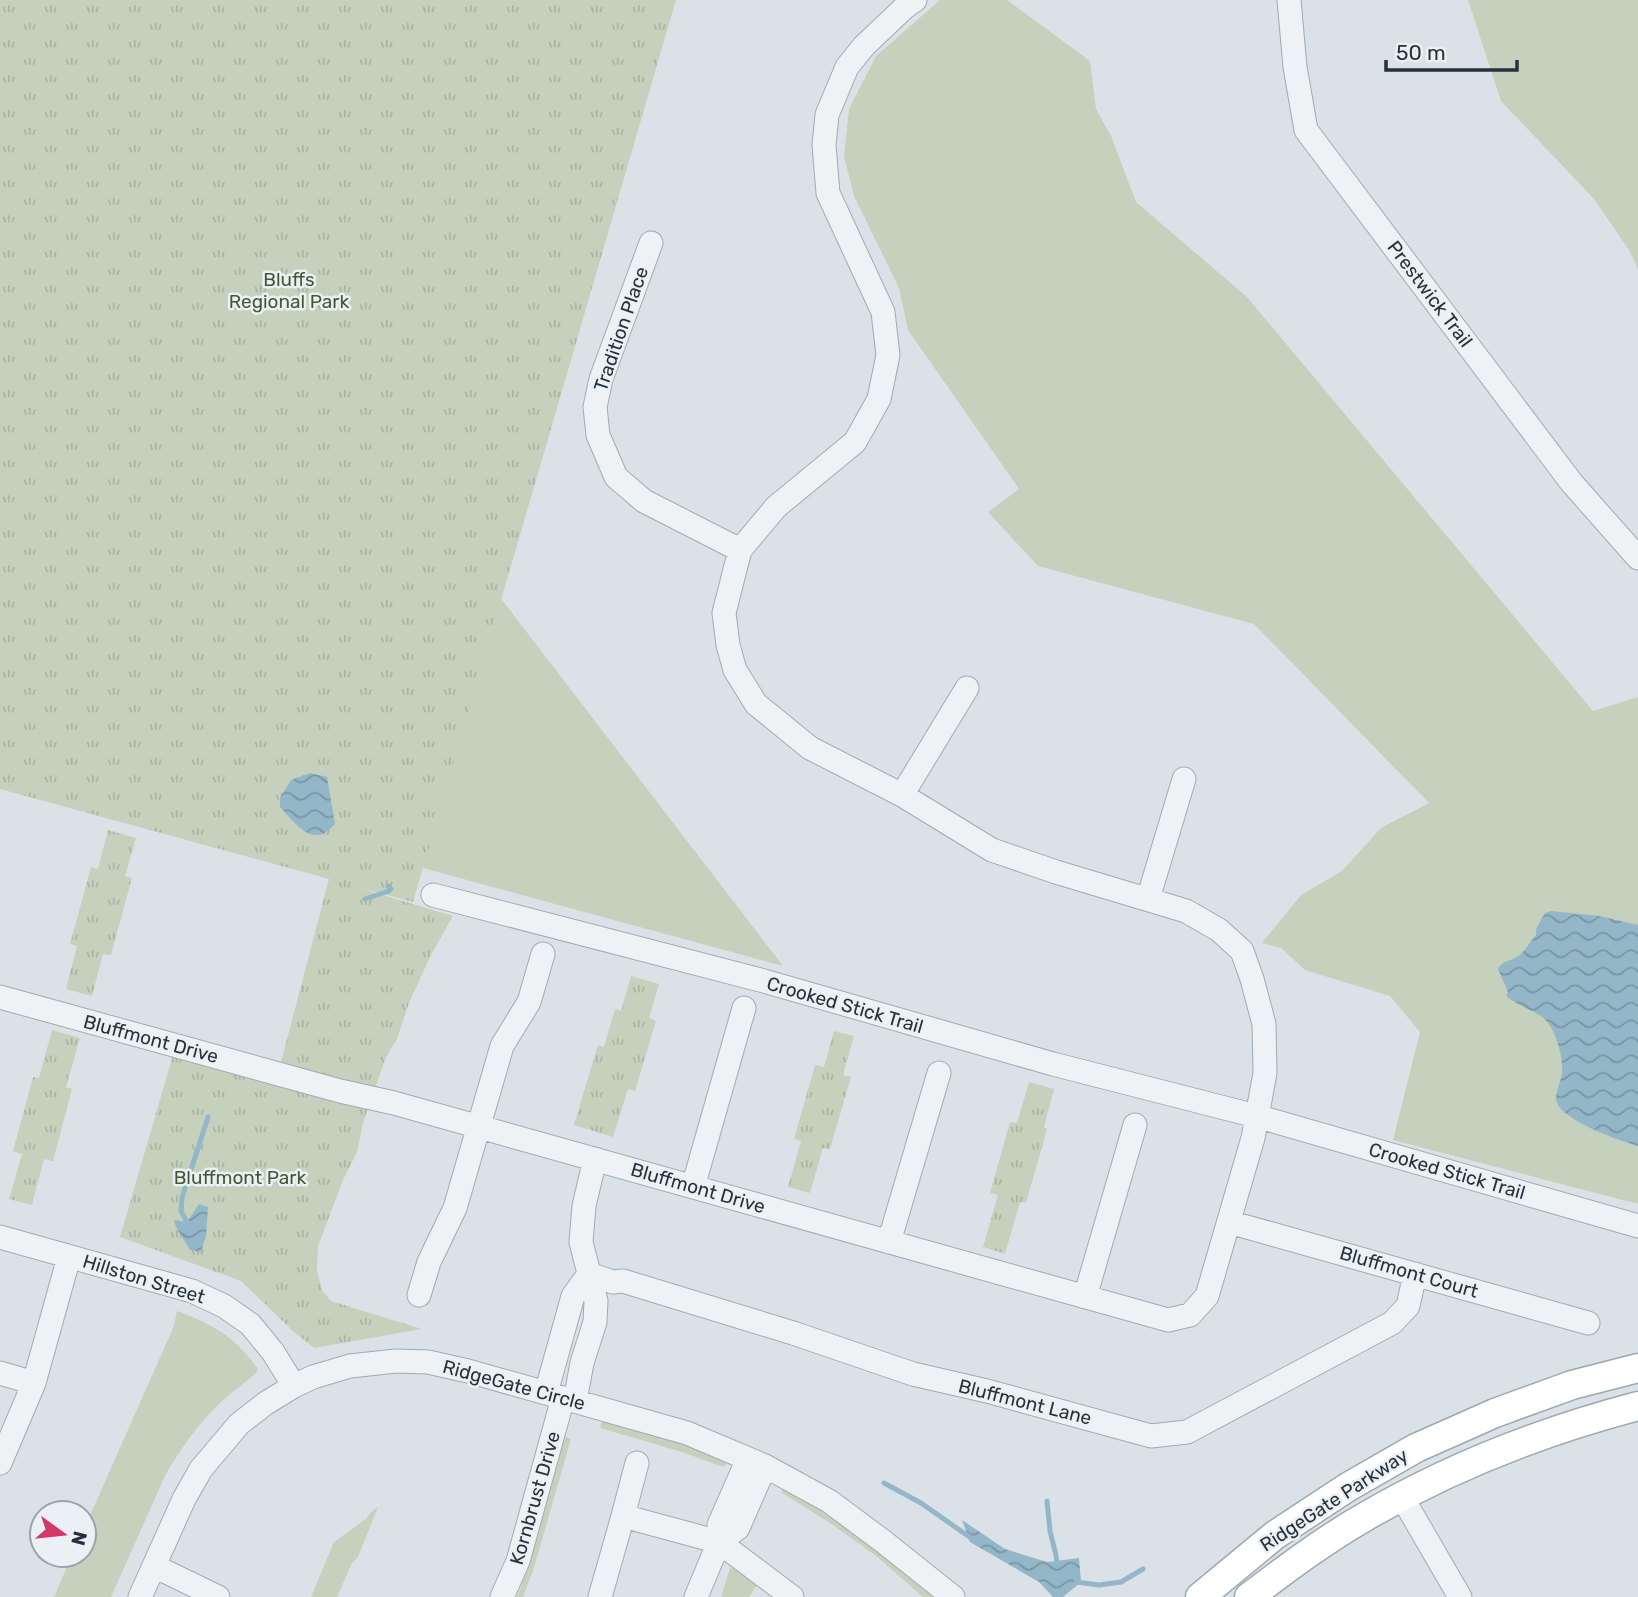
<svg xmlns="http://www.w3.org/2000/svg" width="1638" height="1597" viewBox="0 0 1638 1597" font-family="Rubik,sans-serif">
<defs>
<pattern id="park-tufts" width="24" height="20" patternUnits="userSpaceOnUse" patternTransform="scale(1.75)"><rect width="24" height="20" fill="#c5d1bc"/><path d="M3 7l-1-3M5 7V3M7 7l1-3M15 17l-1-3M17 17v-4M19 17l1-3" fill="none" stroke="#a9b4a2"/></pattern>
<pattern id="water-waves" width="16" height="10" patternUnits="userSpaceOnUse" patternTransform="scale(1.75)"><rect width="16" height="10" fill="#94b6c9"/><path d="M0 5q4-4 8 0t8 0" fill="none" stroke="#7995a4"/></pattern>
</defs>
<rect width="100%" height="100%" fill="#dbe2e7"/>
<!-- green -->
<path fill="#c5d1bc" d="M940 0H1007L1090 61 1096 109 1111 136 1136 202 1247 297 1593 711 1638 697V1204L1393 1140 1420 1032 1390 996 1305 970 1281 948 1262 943 1301 895 1342 871 1381 828 1429 803 1254 624 1038 566 988 512 1019 489 908 330 899 288 854 196 844 156 849 109 876 56Z
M1468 0H1638V269L1629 250 1595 200 1501 101Z
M499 596 783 966 423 868Z
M177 1311C212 1324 236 1337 258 1369L256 1373C244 1384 230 1393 218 1405 197 1426 180 1449 165 1476L111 1597H54L72 1555H84V1529L174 1326Z
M602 1421C624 1427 715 1450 727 1463L723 1467 682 1452 600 1428Z
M565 1437 571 1439 533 1571 523 1597H517L528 1568Z
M784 1489C841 1520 884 1556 933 1597H923L875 1555 827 1521 782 1493V1490Z
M378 1507 358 1557 352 1563 337 1597H311L334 1542 366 1519 371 1512Z
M730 1568 737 1569 758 1583 749 1597H721Z"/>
<!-- park -->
<path fill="url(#park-tufts)" d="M0 0H676L413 902 356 887 453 916 431 955 409 1003 397 1039 386 1057 363 1123 357 1152 343 1180 318 1246 317 1270 322 1290 331 1301 422 1329 314 1348 294 1332 241 1281 120 1237 173 1055 275 1085 329 879 0 789Z
M108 830 136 838 125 876 132 878 111 955 103 954 92 996 66 989 77 946 70 944 91 867 98 869Z
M631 976 659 984 649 1018 656 1021 635 1091 628 1089 613 1137 574 1125 598 1045 604 1047 615 1009 621 1011Z
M52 1030 80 1038 66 1087 72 1089 53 1161 44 1159 32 1205 9 1199 22 1154 13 1151 33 1077 39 1078Z
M834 1031 854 1036 843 1075 851 1077 830 1149 823 1148 810 1193 788 1187 801 1141 794 1139 815 1065 824 1067Z
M1029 1082 1054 1089 1044 1127 1047 1129 1026 1203 1020 1202 1005 1254 983 1247 998 1195 990 1193 1010 1122 1017 1123Z"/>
<!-- water -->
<path fill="url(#water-waves)" d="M310 773 327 777 335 824C313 850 296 824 280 807V798L291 780Z
M1551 911 1599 916 1638 925V1146C1620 1141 1557 1119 1556 1099 1556 1091 1559 1085 1561 1078 1565 1064 1558 1038 1550 1026 1541 1010 1519 1008 1506 996L1508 992 1498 969C1503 960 1509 962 1517 957 1525 952 1529 942 1536 935V929L1545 913Z
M199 1204 208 1207 206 1236 201 1252 190 1250 176 1227 174 1220 187 1222Z
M962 1520 1005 1549 1047 1562 1079 1558 1081 1582 1063 1597H1053L1039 1582 970 1542Z"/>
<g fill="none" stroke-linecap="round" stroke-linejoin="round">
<!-- stream -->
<path stroke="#94b6c9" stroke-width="5" d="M365 899 389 891 391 889 388 886
M187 1222 181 1211 182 1198 208 1117
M884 1483 921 1503 971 1538
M1047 1501 1050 1531 1056 1555 1057 1566
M1076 1582 1099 1585 1121 1582 1143 1569"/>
<!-- minor casing -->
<g stroke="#a1aab1" stroke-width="25">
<path id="minor" d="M1289 0 1295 67 1306 130 1571 482 1638 558
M651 243 601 379 595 407 598 435 616 477 644 501 740 550
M902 795 967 688
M433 895 764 981 1053 1064 1256 1116 1638 1226
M1148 899 1184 779
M0 997 340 1091 394 1103 1168 1320 1190 1315 1207 1296 1253 1138 1265 1073 1264 1024 1252 979 1242 951 1219 930 1186 911 1056 872 992 850 902 795 810 748 756 704 735 670 728 645 724 613 740 550 776 507 855 442 879 399 888 355 883 312 828 193 824 145 827 115 847 67 864 46 904 8 915 0
M693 1187 744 1008
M1229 1222 1588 1323
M0 1237 192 1291 224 1306 250 1324 273 1352 294 1386
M889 1242 939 1073
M589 1274 613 1282 623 1281 793 1333 913 1374 987 1391 1151 1436 1187 1432 1392 1323 1408 1306 1415 1274
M419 1295 429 1262 455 1208 502 1046 529 1002 543 954
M1085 1297 1135 1125
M0 1373 34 1383
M546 1393 573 1296 589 1274
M575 1401 582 1363 595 1322 596 1301 581 1242 584 1206 595 1159
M0 1463 34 1383 69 1257
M1402 1497 1460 1597
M623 1516 637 1463
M719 1542 738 1528 765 1466
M154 1566 218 1597
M140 1597 184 1499 201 1469 239 1424 266 1403 294 1386 313 1377 350 1366 396 1361 428 1362 468 1371 687 1433 765 1466 829 1501 884 1542 953 1597
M502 1597 518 1561 563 1398
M600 1597 623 1516 719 1542 792 1597
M696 1597 719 1542V1525L748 1459"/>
</g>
<!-- major casing -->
<g stroke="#9aa8b3" stroke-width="31">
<path id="major" d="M1200 1597 1275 1535 1348 1487 1416 1448 1495 1413 1572 1385 1638 1368
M1249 1597C1286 1569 1323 1541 1363 1518 1448 1468 1543 1431 1638 1406"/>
</g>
<!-- minor -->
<use href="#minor" stroke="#eef2f5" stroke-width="23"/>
<!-- major -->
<use href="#major" stroke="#fff" stroke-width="28"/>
</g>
<g text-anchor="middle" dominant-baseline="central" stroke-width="5" stroke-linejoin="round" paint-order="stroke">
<!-- park labels -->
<g font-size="19" fill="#3f5a32" stroke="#ebf0f4">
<text x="289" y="279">Bluffs<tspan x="289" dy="22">Regional Park</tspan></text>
<text x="240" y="1177">Bluffmont Park</text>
</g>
<!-- street labels -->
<g font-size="19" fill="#25323d" stroke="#ebf0f4">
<text transform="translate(1430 294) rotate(53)">Prestwick Trail</text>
<text transform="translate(621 329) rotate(-71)">Tradition Place</text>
<text transform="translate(845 1005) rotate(16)">Crooked Stick Trail</text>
<text transform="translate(151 1039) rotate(15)">Bluffmont Drive</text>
<text transform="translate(1447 1171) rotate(16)">Crooked Stick Trail</text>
<text transform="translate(698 1188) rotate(16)">Bluffmont Drive</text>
<text transform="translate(1409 1272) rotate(16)">Bluffmont Court</text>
<text transform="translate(144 1279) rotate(17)">Hillston Street</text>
<text transform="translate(514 1385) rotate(15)">RidgeGate Circle</text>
<text transform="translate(1025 1402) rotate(14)">Bluffmont Lane</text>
<text transform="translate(535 1498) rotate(-74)">Kornbrust Drive</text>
<text transform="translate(1334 1500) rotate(-33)">RidgeGate Parkway</text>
</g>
</g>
<!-- north arrow -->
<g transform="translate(63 1534) rotate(105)"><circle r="33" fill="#ebf0f4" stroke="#9ca4ab" stroke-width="2"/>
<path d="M0-5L12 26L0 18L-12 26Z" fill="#d33968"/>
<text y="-10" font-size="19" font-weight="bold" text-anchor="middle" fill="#25323d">N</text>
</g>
<!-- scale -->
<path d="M1386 60v10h131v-10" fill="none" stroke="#25323d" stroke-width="3.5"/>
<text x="1396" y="60" font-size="21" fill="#25323d" stroke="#ebf0f4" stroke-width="5" paint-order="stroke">50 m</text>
</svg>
